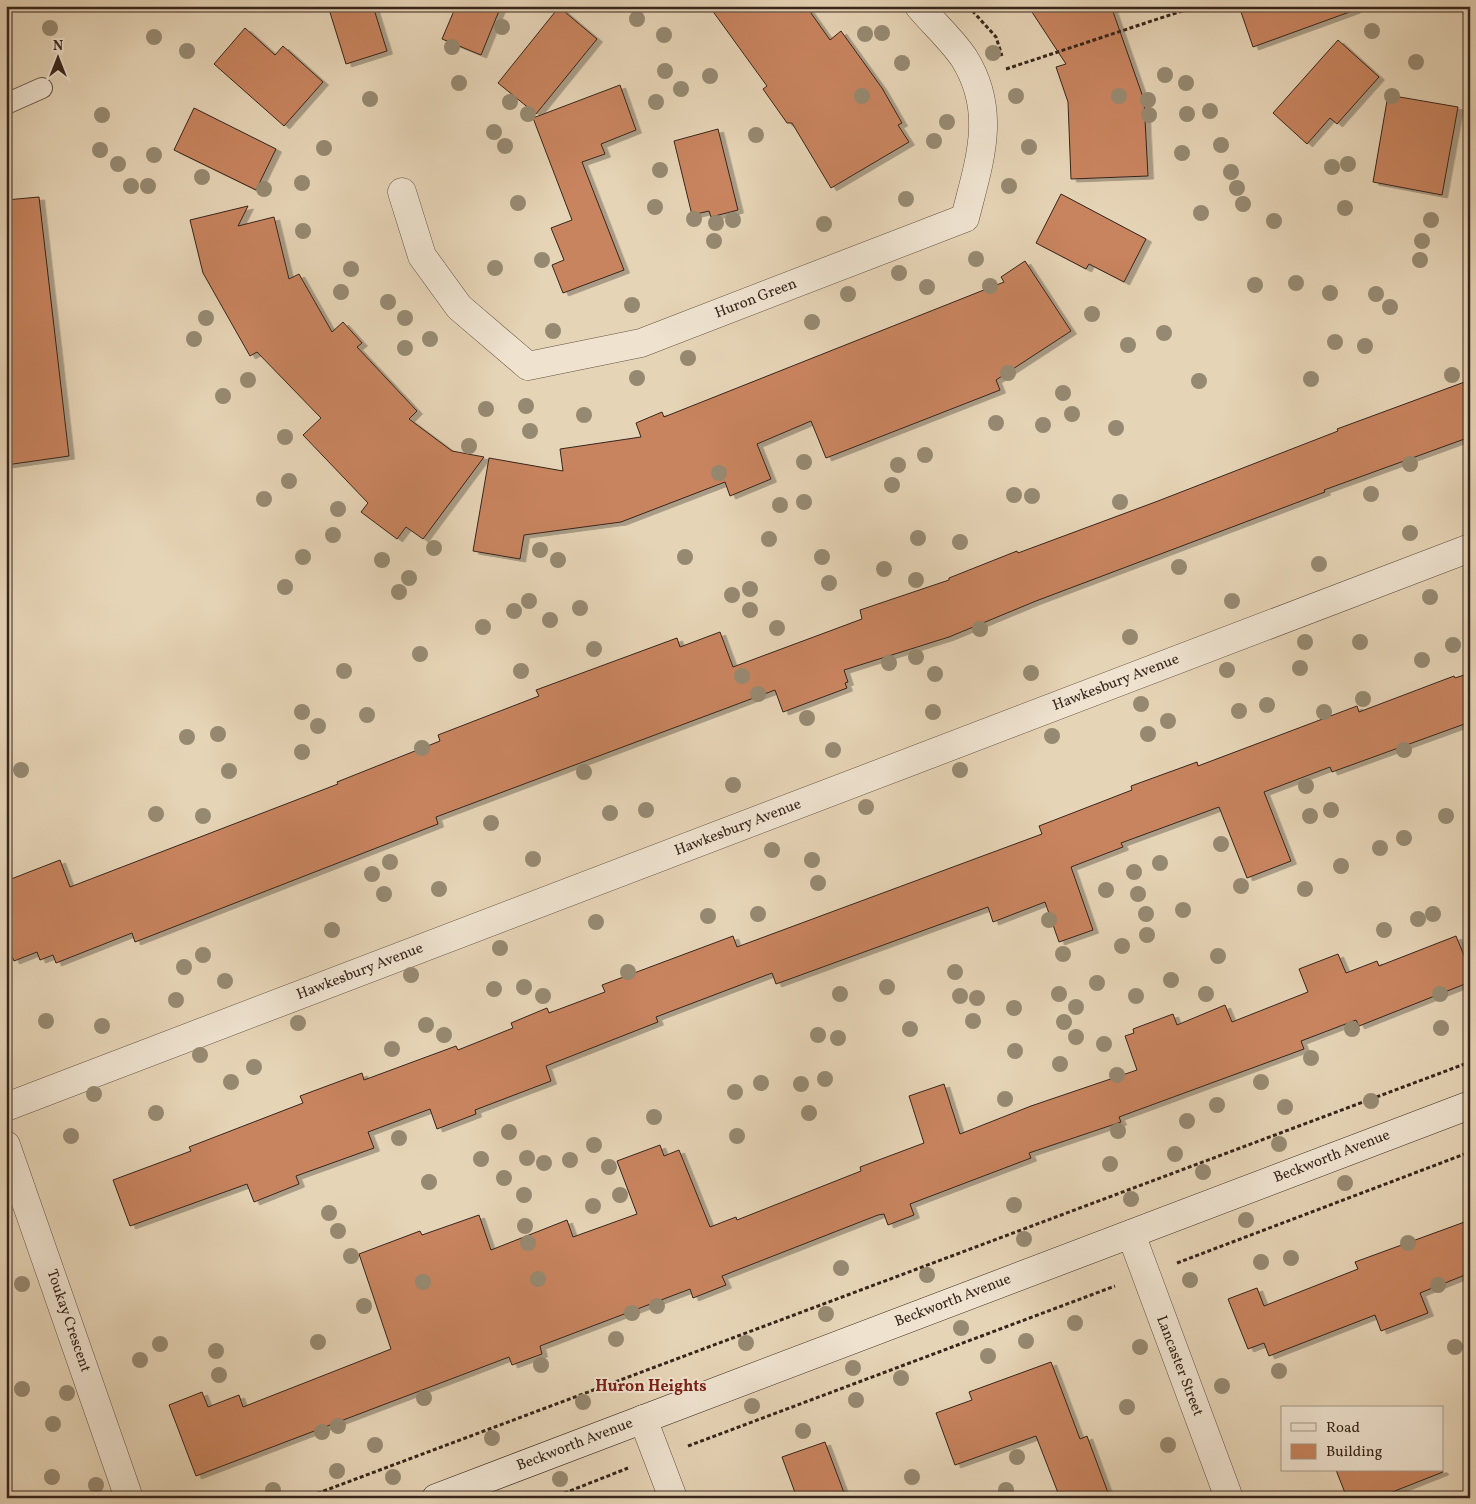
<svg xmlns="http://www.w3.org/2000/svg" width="1476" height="1504" viewBox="0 0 1476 1504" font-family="Vollkorn,serif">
<defs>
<filter id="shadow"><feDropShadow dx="5.5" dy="3" stdDeviation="0" flood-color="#0004"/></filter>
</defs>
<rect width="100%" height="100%" fill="#e6d4b6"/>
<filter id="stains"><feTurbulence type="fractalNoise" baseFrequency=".004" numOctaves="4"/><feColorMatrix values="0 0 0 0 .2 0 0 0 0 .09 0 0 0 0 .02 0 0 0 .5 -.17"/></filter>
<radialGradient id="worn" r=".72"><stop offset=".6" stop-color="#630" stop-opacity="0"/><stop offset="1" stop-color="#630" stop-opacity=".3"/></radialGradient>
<!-- building -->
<path fill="#c8845e" stroke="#37251b" filter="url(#shadow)" d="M328 6H373L387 51 346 64Z
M456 6H501L481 55 442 39Z
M709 6H806L830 40 841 31 882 88 902 123 898 125 909 142 831 188 792 123H787L763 89 767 86Z
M1028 6H1111L1144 100 1148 176 1071 179 1068 102 1056 67 1066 64Z
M1239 6H1354L1355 10 1253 47Z
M559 7 597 39 536 114 498 83Z
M245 28 275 55 283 46 323 82 284 126 214 64Z
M1338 40 1379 77 1337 124 1330 118 1307 144 1273 113Z
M620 85 636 130 601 144 605 154 582 162 624 270 563 293 552 265 564 260 551 228 572 220 533 118Z
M1388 95 1458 107 1442 195 1373 182Z
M194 108 276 149 256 190 174 150Z
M718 129 738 210 711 217 709 211 692 215 674 141Z
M1061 194 1146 239 1124 282 1089 264 1086 269 1036 243Z
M39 197 69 456 6 465V200Z
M248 206 238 226 274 217 289 279 299 274 332 332 343 322 362 343 357 347 417 411 409 419 452 451 484 457 423 539 406 527 397 539 361 512 368 503 303 435 321 418 257 352 250 356 203 273 190 220Z
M1025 261 1071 331 996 380 1000 390 826 458 811 421 757 444 771 479 730 496 725 482 621 522 524 535 520 559 473 551 489 458 563 471 560 449 641 437 636 423 662 412 664 417 1004 282 1001 277Z
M1470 380V437L1324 490 1325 492 1036 601 949 637 844 670 848 682 845 683 847 688 783 712 775 690 436 817 438 824 135 942 132 933 56 963 53 955 40 960 37 952 14 961 6 942V881L60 860 70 887 338 784 337 782 440 741 438 735 539 696 536 690 677 638 680 647 720 632 733 667 862 619 860 610 949 580V578L1017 551 1018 553 1158 501 1338 431 1337 429Z
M1470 673V722L1332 772 1330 767 1264 792 1291 861 1247 878 1219 807 1121 843 1123 847 1071 867 1093 930 1059 942 1045 902 993 922 988 907 776 984 772 973 656 1017 658 1022 546 1066 551 1081 475 1110 476 1114 437 1129 430 1109 368 1132 374 1148 296 1176 299 1184 254 1202 247 1184 130 1226 113 1180 191 1151 189 1147 303 1103 300 1096 362 1073 364 1080 456 1046 458 1050 513 1028 511 1023 547 1008 549 1013 605 992 602 985 733 936 737 947 1042 834 1039 826 1132 790 1131 786 1197 762 1198 766 1357 706 1359 712 1454 676 1455 678Z
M1456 936 1470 970V982L1359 1026 1356 1020 1301 1041 1304 1049 1119 1117 1121 1122 1029 1153 1031 1158 910 1204 914 1215 888 1225 884 1214 878 1215 722 1276 726 1285 693 1298 690 1289 540 1346 542 1354 512 1365 509 1357 196 1476 169 1405 202 1392 208 1407 239 1395 243 1407 391 1349 359 1254 420 1231 422 1235 479 1215 491 1250 567 1220 573 1237 637 1214 617 1161 660 1145 664 1156 679 1150 710 1227 736 1217 737 1220 861 1171 860 1167 924 1143 909 1096 944 1084 960 1134 1031 1106 1137 1070 1125 1036 1134 1033 1133 1029 1173 1014 1177 1025 1225 1005 1232 1022 1308 992 1299 969 1338 954 1346 973 1377 961 1379 966Z
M1470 1220V1273L1420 1293 1428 1313 1381 1331 1375 1315 1269 1356 1264 1343 1248 1349 1228 1299 1257 1288 1264 1306 1358 1269 1355 1262Z
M1051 1362 1080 1439 1087 1436 1110 1498H1060L1036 1436 955 1465 936 1413 972 1400 969 1392Z
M825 1442 846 1498H797L782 1457Z
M1336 1470H1442L1443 1472 1377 1498H1347Z"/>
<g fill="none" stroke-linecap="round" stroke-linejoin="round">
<!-- lane casing -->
<g stroke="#635142" stroke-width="22">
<path id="lane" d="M6 104 42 88"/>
</g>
<!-- street casing -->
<g stroke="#635142" stroke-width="29">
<path id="street" d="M402 192 422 256 459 307 528 366 641 343 965 218C979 162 998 112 964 58 952 40 933 23 919 6
M6 1107 1470 548
M6 1145 129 1498
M1131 1234 1229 1498
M643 1419 673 1498"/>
</g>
<!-- secondary casing -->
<g stroke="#37251b" stroke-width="29">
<path id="secondary" d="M436 1498 1470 1105"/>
</g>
<!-- path -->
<path stroke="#37251b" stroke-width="3" stroke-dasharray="4 2.5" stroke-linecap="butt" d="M968 6 996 37 1002 56
M1006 69 1197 6
M1177 1263 1470 1152
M688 1446 1115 1286
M305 1498 1470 1062
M552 1498 628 1468"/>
<!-- lane -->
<use href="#lane" stroke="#efe3d0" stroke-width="20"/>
<!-- street -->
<use href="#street" stroke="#efe3d0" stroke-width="28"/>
<!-- secondary -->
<use href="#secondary" stroke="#efe3d0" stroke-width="28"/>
</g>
<!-- trees -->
<g fill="#968971">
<circle cx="637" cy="19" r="8"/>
<circle cx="502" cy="27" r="8"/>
<circle cx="50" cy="28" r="8"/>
<circle cx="1372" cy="31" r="8"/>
<circle cx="882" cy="33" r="8"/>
<circle cx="865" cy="34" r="8"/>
<circle cx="664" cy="35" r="8"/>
<circle cx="154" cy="37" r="8"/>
<circle cx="452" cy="47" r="8"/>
<circle cx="187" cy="51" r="8"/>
<circle cx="993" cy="53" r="8"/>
<circle cx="1416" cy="62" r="8"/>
<circle cx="902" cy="63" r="8"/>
<circle cx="665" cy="71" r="8"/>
<circle cx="1165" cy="75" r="8"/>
<circle cx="710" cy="76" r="8"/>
<circle cx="459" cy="83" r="8"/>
<circle cx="1186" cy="83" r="8"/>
<circle cx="681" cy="89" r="8"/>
<circle cx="862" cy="96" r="8"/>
<circle cx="1016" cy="96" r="8"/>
<circle cx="1119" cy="96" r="8"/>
<circle cx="1392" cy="96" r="8"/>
<circle cx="370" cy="99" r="8"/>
<circle cx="1148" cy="100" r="8"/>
<circle cx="510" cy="102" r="8"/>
<circle cx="656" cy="102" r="8"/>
<circle cx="1210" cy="111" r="8"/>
<circle cx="528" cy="114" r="8"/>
<circle cx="1187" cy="114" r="8"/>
<circle cx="102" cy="115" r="8"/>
<circle cx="1149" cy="115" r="8"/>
<circle cx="947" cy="122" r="8"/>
<circle cx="494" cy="132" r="8"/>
<circle cx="756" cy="135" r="8"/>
<circle cx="934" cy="141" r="8"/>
<circle cx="1221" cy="145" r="8"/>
<circle cx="505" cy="146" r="8"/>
<circle cx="1029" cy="147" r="8"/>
<circle cx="324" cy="148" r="8"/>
<circle cx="100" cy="150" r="8"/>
<circle cx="1182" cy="153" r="8"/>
<circle cx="154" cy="155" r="8"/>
<circle cx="118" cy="164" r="8"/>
<circle cx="1348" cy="164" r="8"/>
<circle cx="1332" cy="167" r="8"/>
<circle cx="660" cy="170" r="8"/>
<circle cx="1231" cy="172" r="8"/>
<circle cx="202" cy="177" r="8"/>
<circle cx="302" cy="183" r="8"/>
<circle cx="131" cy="186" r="8"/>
<circle cx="148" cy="186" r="8"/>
<circle cx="1009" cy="186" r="8"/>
<circle cx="1237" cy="188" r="8"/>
<circle cx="264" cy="189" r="8"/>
<circle cx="906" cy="199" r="8"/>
<circle cx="518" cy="203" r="8"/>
<circle cx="1243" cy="204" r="8"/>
<circle cx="655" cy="207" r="8"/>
<circle cx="1345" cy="208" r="8"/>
<circle cx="1201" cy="213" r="8"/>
<circle cx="694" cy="219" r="8"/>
<circle cx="733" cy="220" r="8"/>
<circle cx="1431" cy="220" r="8"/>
<circle cx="1274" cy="221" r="8"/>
<circle cx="716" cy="223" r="8"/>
<circle cx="824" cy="224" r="8"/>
<circle cx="303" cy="231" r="8"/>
<circle cx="714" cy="241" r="8"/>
<circle cx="1422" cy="241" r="8"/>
<circle cx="976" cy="259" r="8"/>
<circle cx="542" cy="260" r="8"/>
<circle cx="1420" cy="260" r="8"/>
<circle cx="495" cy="268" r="8"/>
<circle cx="351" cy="269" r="8"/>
<circle cx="899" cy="273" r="8"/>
<circle cx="1296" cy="283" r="8"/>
<circle cx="1255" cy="285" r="8"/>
<circle cx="990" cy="286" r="8"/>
<circle cx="927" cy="287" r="8"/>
<circle cx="341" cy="292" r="8"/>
<circle cx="1330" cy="293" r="8"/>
<circle cx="848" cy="294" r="8"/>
<circle cx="1376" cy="294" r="8"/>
<circle cx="388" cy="302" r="8"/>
<circle cx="632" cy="305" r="8"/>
<circle cx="1390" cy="307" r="8"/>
<circle cx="1092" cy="314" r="8"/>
<circle cx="206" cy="318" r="8"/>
<circle cx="405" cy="318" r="8"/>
<circle cx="812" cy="322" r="8"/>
<circle cx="553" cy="331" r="8"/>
<circle cx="1164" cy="333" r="8"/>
<circle cx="194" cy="339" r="8"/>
<circle cx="430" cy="339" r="8"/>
<circle cx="1335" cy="342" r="8"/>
<circle cx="1128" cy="345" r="8"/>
<circle cx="1365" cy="346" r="8"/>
<circle cx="405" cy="348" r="8"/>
<circle cx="688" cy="358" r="8"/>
<circle cx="1008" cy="373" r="8"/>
<circle cx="1452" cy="375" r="8"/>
<circle cx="637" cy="378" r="8"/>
<circle cx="1311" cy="379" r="8"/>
<circle cx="248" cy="380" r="8"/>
<circle cx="1199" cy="381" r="8"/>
<circle cx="1063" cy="393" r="8"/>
<circle cx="223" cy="396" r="8"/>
<circle cx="526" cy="406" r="8"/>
<circle cx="486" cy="409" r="8"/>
<circle cx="1072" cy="414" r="8"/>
<circle cx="584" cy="415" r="8"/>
<circle cx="996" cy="423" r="8"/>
<circle cx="1043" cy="425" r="8"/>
<circle cx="1116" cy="428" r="8"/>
<circle cx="530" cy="431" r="8"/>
<circle cx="285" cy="437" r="8"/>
<circle cx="469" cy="446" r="8"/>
<circle cx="925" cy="455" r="8"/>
<circle cx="804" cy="462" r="8"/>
<circle cx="1410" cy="464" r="8"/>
<circle cx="898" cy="465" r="8"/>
<circle cx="719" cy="473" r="8"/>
<circle cx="289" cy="481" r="8"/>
<circle cx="892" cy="485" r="8"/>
<circle cx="1371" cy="494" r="8"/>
<circle cx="1014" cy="495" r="8"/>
<circle cx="1032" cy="496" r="8"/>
<circle cx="264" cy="499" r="8"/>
<circle cx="804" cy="502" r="8"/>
<circle cx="1120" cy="502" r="8"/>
<circle cx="780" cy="505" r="8"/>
<circle cx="338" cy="509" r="8"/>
<circle cx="1410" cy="533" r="8"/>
<circle cx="333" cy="535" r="8"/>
<circle cx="918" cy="538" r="8"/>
<circle cx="769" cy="539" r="8"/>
<circle cx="960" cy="542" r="8"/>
<circle cx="434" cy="548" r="8"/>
<circle cx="540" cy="550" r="8"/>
<circle cx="303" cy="557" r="8"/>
<circle cx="685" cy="557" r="8"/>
<circle cx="822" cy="557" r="8"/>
<circle cx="382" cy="560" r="8"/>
<circle cx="558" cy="560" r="8"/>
<circle cx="1319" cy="564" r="8"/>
<circle cx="1179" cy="567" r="8"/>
<circle cx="884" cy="569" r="8"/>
<circle cx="409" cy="578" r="8"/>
<circle cx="916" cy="580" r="8"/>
<circle cx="829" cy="583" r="8"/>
<circle cx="285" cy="587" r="8"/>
<circle cx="750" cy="589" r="8"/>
<circle cx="399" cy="592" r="8"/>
<circle cx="732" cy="595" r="8"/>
<circle cx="1430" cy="597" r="8"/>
<circle cx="529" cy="601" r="8"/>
<circle cx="1232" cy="601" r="8"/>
<circle cx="580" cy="608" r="8"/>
<circle cx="750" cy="610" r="8"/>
<circle cx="514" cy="611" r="8"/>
<circle cx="550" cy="620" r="8"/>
<circle cx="483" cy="627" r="8"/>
<circle cx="777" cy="628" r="8"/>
<circle cx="980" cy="629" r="8"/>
<circle cx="1130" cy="637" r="8"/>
<circle cx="1305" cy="642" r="8"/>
<circle cx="1360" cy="642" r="8"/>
<circle cx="1453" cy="645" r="8"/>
<circle cx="594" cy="649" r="8"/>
<circle cx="420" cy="654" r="8"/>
<circle cx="916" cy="657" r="8"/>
<circle cx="1422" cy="660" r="8"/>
<circle cx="889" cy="663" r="8"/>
<circle cx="1300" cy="668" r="8"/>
<circle cx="1227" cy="670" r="8"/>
<circle cx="344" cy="671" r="8"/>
<circle cx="521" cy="671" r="8"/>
<circle cx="1031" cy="673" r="8"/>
<circle cx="935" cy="674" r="8"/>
<circle cx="742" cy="676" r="8"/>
<circle cx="758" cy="694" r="8"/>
<circle cx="1363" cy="699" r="8"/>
<circle cx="1141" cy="704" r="8"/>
<circle cx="1267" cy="705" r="8"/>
<circle cx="1239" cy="711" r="8"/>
<circle cx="302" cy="712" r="8"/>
<circle cx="933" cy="712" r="8"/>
<circle cx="1324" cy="712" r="8"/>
<circle cx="367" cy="715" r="8"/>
<circle cx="807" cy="718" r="8"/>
<circle cx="1168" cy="721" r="8"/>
<circle cx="318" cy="726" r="8"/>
<circle cx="218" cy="734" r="8"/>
<circle cx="1148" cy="734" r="8"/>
<circle cx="1052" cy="736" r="8"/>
<circle cx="187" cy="737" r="8"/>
<circle cx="422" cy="748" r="8"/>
<circle cx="833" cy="750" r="8"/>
<circle cx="1404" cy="750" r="8"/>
<circle cx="302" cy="752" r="8"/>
<circle cx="21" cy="770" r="8"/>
<circle cx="960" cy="770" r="8"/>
<circle cx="229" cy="771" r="8"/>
<circle cx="584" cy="772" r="8"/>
<circle cx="733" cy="785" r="8"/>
<circle cx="1306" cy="786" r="8"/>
<circle cx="866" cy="807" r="8"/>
<circle cx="646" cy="810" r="8"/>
<circle cx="1331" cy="810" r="8"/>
<circle cx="610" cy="813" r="8"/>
<circle cx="156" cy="814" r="8"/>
<circle cx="203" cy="816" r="8"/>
<circle cx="1310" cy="816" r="8"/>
<circle cx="1446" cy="816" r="8"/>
<circle cx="491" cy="823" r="8"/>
<circle cx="1404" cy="838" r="8"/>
<circle cx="1221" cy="844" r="8"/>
<circle cx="1380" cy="848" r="8"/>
<circle cx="772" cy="850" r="8"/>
<circle cx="533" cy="859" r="8"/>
<circle cx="812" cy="860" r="8"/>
<circle cx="390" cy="862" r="8"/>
<circle cx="1160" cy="863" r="8"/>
<circle cx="1341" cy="866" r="8"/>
<circle cx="1134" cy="872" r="8"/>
<circle cx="372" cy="874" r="8"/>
<circle cx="818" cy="883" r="8"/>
<circle cx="1241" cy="886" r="8"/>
<circle cx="439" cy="889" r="8"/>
<circle cx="1305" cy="889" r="8"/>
<circle cx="1106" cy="890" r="8"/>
<circle cx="384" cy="894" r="8"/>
<circle cx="1138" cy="894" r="8"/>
<circle cx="1183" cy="910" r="8"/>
<circle cx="758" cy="914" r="8"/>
<circle cx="1146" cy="914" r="8"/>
<circle cx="1433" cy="914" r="8"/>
<circle cx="708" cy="916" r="8"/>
<circle cx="1418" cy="919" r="8"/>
<circle cx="1049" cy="920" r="8"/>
<circle cx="596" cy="922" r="8"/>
<circle cx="332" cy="930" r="8"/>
<circle cx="1384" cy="930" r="8"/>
<circle cx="1147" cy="935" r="8"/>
<circle cx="1122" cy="946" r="8"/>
<circle cx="500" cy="948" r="8"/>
<circle cx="1063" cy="954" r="8"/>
<circle cx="203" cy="955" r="8"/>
<circle cx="1218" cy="956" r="8"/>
<circle cx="184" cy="967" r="8"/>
<circle cx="628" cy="972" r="8"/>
<circle cx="955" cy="972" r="8"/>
<circle cx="411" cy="975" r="8"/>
<circle cx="1171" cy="980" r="8"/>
<circle cx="225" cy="981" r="8"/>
<circle cx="1097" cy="983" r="8"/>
<circle cx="524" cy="987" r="8"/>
<circle cx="887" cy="987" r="8"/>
<circle cx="494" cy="989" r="8"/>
<circle cx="840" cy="994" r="8"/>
<circle cx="1059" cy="994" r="8"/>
<circle cx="1206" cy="994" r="8"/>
<circle cx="1440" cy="994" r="8"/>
<circle cx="543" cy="996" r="8"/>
<circle cx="960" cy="996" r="8"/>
<circle cx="1136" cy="996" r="8"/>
<circle cx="977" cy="998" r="8"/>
<circle cx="176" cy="1000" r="8"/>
<circle cx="1076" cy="1007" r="8"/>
<circle cx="1014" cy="1008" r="8"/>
<circle cx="46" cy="1021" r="8"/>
<circle cx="973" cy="1021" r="8"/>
<circle cx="1064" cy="1022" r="8"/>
<circle cx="298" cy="1023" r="8"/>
<circle cx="426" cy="1025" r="8"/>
<circle cx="102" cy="1026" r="8"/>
<circle cx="1441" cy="1028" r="8"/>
<circle cx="910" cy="1029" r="8"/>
<circle cx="1352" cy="1029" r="8"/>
<circle cx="444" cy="1035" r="8"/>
<circle cx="818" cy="1035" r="8"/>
<circle cx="1076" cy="1037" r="8"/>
<circle cx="838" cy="1038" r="8"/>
<circle cx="1104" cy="1044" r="8"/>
<circle cx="392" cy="1049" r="8"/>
<circle cx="1015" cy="1051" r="8"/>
<circle cx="200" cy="1055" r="8"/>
<circle cx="1311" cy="1058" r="8"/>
<circle cx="1060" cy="1064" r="8"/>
<circle cx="254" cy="1067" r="8"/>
<circle cx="1117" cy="1075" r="8"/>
<circle cx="825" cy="1079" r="8"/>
<circle cx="231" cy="1082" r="8"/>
<circle cx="1261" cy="1082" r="8"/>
<circle cx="761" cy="1083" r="8"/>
<circle cx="801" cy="1084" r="8"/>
<circle cx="735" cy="1092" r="8"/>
<circle cx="94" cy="1094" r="8"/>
<circle cx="1005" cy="1099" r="8"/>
<circle cx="1371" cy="1101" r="8"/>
<circle cx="1217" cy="1105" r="8"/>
<circle cx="1285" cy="1107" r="8"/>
<circle cx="156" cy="1113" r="8"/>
<circle cx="809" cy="1113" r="8"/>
<circle cx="654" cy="1117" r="8"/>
<circle cx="1187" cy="1121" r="8"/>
<circle cx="1118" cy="1131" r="8"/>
<circle cx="509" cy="1132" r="8"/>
<circle cx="71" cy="1136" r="8"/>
<circle cx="737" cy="1136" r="8"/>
<circle cx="399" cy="1138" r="8"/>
<circle cx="1279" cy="1144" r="8"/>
<circle cx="594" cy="1145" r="8"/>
<circle cx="1175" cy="1154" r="8"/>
<circle cx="527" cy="1158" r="8"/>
<circle cx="481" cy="1159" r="8"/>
<circle cx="570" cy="1160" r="8"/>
<circle cx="544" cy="1163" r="8"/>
<circle cx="1110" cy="1164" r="8"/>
<circle cx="609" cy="1167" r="8"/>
<circle cx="1203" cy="1172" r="8"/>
<circle cx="504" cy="1178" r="8"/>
<circle cx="429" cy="1182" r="8"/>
<circle cx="1345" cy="1183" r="8"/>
<circle cx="524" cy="1195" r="8"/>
<circle cx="620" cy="1195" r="8"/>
<circle cx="1131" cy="1199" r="8"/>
<circle cx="1014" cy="1205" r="8"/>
<circle cx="593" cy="1206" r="8"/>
<circle cx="329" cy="1213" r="8"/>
<circle cx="1246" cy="1220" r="8"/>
<circle cx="525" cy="1226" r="8"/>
<circle cx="338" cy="1231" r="8"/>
<circle cx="1024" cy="1239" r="8"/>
<circle cx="528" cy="1243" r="8"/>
<circle cx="1408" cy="1243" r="8"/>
<circle cx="351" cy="1256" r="8"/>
<circle cx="1291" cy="1258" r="8"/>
<circle cx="1261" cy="1262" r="8"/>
<circle cx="841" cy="1268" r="8"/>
<circle cx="927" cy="1275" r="8"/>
<circle cx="538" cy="1279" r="8"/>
<circle cx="1190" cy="1280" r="8"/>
<circle cx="423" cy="1282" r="8"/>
<circle cx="22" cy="1284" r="8"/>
<circle cx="1438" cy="1285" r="8"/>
<circle cx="364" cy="1306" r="8"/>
<circle cx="657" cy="1306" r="8"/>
<circle cx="632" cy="1313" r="8"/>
<circle cx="826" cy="1314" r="8"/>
<circle cx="1075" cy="1323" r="8"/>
<circle cx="961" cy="1328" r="8"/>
<circle cx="616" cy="1339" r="8"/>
<circle cx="1026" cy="1341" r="8"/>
<circle cx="318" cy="1342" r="8"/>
<circle cx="746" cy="1343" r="8"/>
<circle cx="160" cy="1344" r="8"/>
<circle cx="1140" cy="1347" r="8"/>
<circle cx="1455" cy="1347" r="8"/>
<circle cx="216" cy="1351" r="8"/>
<circle cx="988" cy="1356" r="8"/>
<circle cx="140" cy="1360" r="8"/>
<circle cx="541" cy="1365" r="8"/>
<circle cx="853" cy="1368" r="8"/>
<circle cx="1279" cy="1371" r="8"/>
<circle cx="219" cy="1375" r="8"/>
<circle cx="901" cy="1378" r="8"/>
<circle cx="1222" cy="1386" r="8"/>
<circle cx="22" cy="1389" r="8"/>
<circle cx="67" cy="1393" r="8"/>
<circle cx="424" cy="1398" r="8"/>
<circle cx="856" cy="1400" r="8"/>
<circle cx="583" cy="1402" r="8"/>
<circle cx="752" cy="1406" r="8"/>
<circle cx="1127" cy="1407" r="8"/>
<circle cx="53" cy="1424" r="8"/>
<circle cx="338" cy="1426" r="8"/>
<circle cx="803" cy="1431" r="8"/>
<circle cx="322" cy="1432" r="8"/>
<circle cx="492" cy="1438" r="8"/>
<circle cx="375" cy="1445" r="8"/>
<circle cx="1168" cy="1445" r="8"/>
<circle cx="1017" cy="1457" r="8"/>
<circle cx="337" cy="1471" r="8"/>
<circle cx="52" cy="1477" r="8"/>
<circle cx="393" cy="1477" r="8"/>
<circle cx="912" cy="1477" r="8"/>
<circle cx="560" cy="1479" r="8"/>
<circle cx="96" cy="1485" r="8"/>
<circle cx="273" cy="1490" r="8"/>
<circle cx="1006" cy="1490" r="8"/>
</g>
<g text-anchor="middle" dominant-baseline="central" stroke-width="4" stroke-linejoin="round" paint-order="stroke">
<!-- street labels -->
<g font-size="15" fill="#37251b" stroke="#efe3d0">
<text transform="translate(756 299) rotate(-21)">Huron Green</text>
<text transform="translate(1116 683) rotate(-21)">Hawkesbury Avenue</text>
<text transform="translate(738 828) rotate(-21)">Hawkesbury Avenue</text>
<text transform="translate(360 972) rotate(-21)">Hawkesbury Avenue</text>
<text transform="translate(1332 1157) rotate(-21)">Beckworth Avenue</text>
<text transform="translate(953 1301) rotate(-21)">Beckworth Avenue</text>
<text transform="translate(68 1321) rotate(71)">Toukay Crescent</text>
<text transform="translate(1179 1366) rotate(69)">Lancaster Street</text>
<text transform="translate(575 1445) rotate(-21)">Beckworth Avenue</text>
</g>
<!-- neighbourhood labels -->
<g font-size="16" font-weight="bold" fill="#7a1f14" stroke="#efe3d0">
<text x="651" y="1387">Huron Heights</text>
</g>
</g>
<!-- margin -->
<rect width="1476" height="1504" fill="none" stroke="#e6d4b6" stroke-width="25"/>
<rect x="8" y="8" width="1461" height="1489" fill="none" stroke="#37251b" stroke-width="2.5"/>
<rect x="12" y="12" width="1451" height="1479" fill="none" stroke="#37251b"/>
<!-- legend -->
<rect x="1281" y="1406" width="162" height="65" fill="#efe3d0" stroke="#a59788"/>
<rect x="1291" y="1423" width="25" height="8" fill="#efe3d0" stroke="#a59788"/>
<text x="1326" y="1432" font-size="15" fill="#37251b">Road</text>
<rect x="1291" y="1444" width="25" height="15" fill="#c8845e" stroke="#a59788"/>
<text x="1326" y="1456" font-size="15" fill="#37251b">Building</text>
<!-- north arrow -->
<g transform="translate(58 58)" stroke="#efe3d0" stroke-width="4" paint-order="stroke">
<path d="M0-4L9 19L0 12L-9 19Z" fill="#37251b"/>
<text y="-8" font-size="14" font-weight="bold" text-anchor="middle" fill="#37251b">N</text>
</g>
<rect width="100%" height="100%" filter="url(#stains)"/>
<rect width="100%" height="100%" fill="url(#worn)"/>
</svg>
